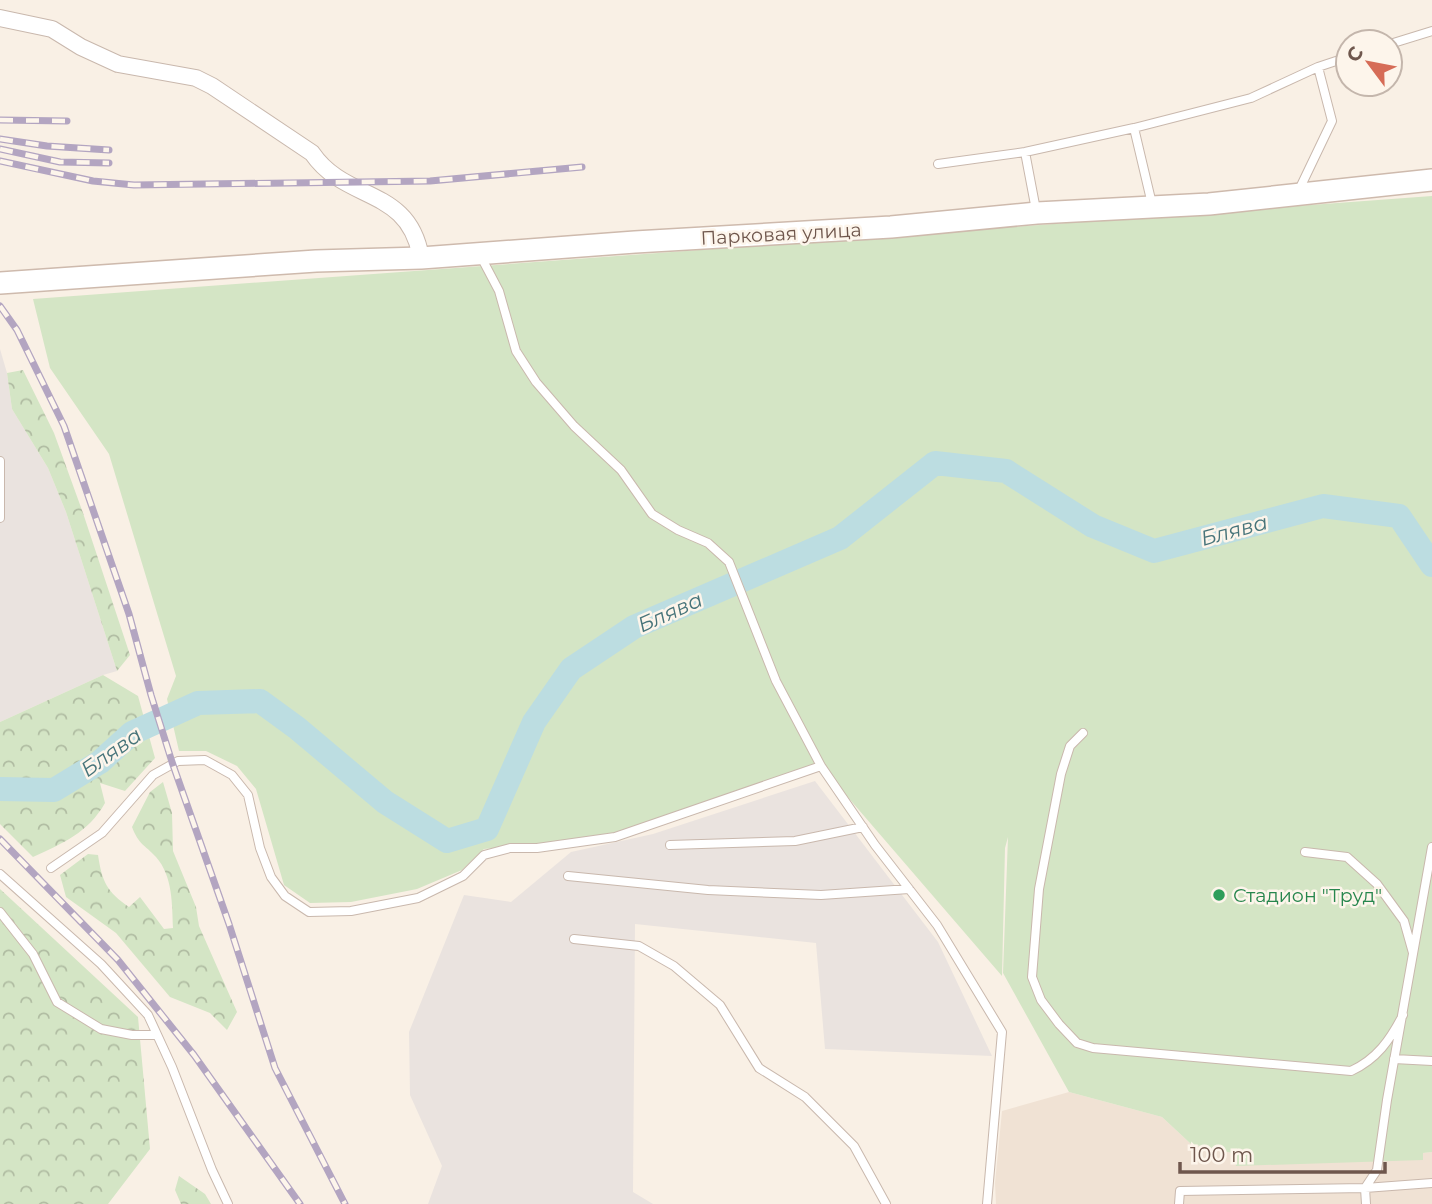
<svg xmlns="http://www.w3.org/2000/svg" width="1432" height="1204" viewBox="0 0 1432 1204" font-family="Montserrat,sans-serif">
<defs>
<pattern id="forest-crowns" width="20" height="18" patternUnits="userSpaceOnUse" patternTransform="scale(1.75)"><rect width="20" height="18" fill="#d4e5c5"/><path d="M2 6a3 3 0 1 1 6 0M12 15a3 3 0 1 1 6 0" fill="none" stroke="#b0bca2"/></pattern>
</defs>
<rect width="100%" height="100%" fill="#f9f0e5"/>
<!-- residential -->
<path fill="#f0e2d4" d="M1069 1092 1162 1117 1191 1144 1232 1153 1423 1160V1153L1432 1152V1204H996L995 1183 1002 1111Z"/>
<!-- industrial -->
<path fill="#eae3df" d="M0 349 7 373 12 409 48 468 66 512 117 671 103 675 0 722Z
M815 781 938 942 992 1056 825 1049 816 943 635 924 633 1192 653 1204H428L442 1166 410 1095 409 1032 464 895 511 902 571 852 653 834Z"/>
<!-- forest -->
<path fill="url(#forest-crowns)" d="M23 370 54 433 83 513 130 655 117 671 66 512 48 468 12 409 7 373Z
M103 675 138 696 155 758 125 791 100 783 105 803C88 833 63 843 33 857L0 824V722Z
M163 782 172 813 173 851 196 907 199 926 237 1012 227 1030 210 1013 170 997 116 933 66 897 60 875 88 854 98 855C102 882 107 892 129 907L140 897 164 929 173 928C172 905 173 876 156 857 144 844 139 845 132 827L150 792Z
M0 889 138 1017 150 1149 108 1204H0Z
M179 1176 205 1194 211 1204H181L175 1190Z"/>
<!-- park -->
<path fill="#d4e5c5" d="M1432 196V1152L1423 1153V1160L1236 1166 1232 1153 1191 1144 1162 1117 1069 1092 1003 973 1008 837 1005 848 1002 976 821 766 615 837 484 849 462 870 417 889 351 902 310 903 284 885 256 789 237 766 206 751H179L167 699 176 676 109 454 50 368 33 299Z"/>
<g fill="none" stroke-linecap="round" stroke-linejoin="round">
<!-- river -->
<path stroke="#bcdde1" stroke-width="24" d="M0 789 54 790 100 762 132 733 198 703 260 701 297 728 385 802 447 841 487 829 534 722 571 669 634 627 840 538 935 463 1006 471 1093 526 1154 551 1323 506 1399 516 1432 565"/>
<!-- lane casing -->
<g stroke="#c9b8ad" stroke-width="10">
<path id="lane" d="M1390 44 1432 31
M1134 128 1152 204
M1025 152 1036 210
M938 164 1025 152 1134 128 1251 98 1318 67 1348 57
M1298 192 1332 121 1318 67
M480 255 499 291 516 351 536 382 574 426 621 470 652 514 678 530 708 543 729 562 776 681 821 766 875 845 937 925 1002 1032 987 1204
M0 461V518
M1083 733 1070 746 1061 774 1039 889 1032 977 1041 1000 1059 1024 1077 1043 1093 1048 1351 1071C1377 1059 1390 1040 1403 1015
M670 845 795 841 863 827
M1305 852 1347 857 1377 884 1404 921 1413 953
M51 868 102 833 153 775 178 761 205 760 232 775 248 795 260 848 271 877 285 896 309 912 351 911 418 898 463 876 484 855 510 848H537L615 837 821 766
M0 874 101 964 148 1015 172 1067 212 1170 228 1204
M568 876 708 890 821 895 909 889
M0 912 33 954 57 1002 101 1029 132 1035H157
M574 939 639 946 674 966 720 1005 759 1068 805 1097 854 1146 886 1204
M1394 1059 1432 1061
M1179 1204 1180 1191 1365 1188 1432 1183
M1366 1204 1365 1188 1377 1170 1387 1100 1432 847"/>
</g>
<!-- street casing -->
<g stroke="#c9b8ad" stroke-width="18">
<path id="street" d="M0 18 52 29 81 47 118 64 196 78 212 86 312 153C346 203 409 186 421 258"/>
</g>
<!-- secondary casing -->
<g stroke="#cebaad" stroke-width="24">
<path id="secondary" d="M0 283 316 261 421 258 635 242 891 227 1037 213 1209 204 1432 180"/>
</g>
<!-- lane -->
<use href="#lane" stroke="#fff" stroke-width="8"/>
<!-- street -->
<use href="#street" stroke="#fff" stroke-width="16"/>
<!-- secondary -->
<use href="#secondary" stroke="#fff" stroke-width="21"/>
<!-- rail casing -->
<g stroke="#b3a5c1" stroke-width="7">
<path id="rail" d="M0 120 67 121
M0 139 47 146 109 150
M0 149 60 162 109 163
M0 161 93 181 134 185 430 181 582 167
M0 306 17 330 64 426 129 614 151 695 172 762 229 924 275 1068 345 1204
M0 839 118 960 194 1055 300 1204"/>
</g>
<!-- rail -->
<use href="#rail" stroke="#fdf5eb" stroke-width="4.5" stroke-dasharray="13" stroke-linecap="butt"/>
</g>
<!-- markers -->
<circle fill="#2e9e5b" stroke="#fdf5eb" stroke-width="2.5" cx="1219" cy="895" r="7"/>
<g text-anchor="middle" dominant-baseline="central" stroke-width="5" stroke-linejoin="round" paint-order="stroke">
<!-- street labels -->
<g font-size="19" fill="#6f574d" stroke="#fdf5eb">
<text transform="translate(781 234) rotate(-3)">Парковая улица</text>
</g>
<!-- leisure labels -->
<g font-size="19" fill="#27864d" stroke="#fdf5eb" text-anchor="start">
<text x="1233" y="895">Стадион "Труд"</text>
</g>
<!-- water labels -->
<g font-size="21" font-style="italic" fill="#47747a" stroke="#fdf5eb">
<text transform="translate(1234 530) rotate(-15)">Блява</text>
<text transform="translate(670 612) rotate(-24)">Блява</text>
<text transform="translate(111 752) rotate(-35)">Блява</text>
</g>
</g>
<!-- north arrow -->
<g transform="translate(1369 63) rotate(302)"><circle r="33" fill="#fdf5eb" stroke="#c4b6ac" stroke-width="2"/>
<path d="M0-5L12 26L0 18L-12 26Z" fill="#d66c57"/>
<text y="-10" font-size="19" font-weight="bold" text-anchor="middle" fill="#6f574d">С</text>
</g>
<!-- scale -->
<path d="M1180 1162v10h205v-10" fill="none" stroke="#6f574d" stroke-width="3.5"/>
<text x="1190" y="1162" font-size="21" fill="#6f574d" stroke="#fdf5eb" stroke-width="5" paint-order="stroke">100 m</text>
</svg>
